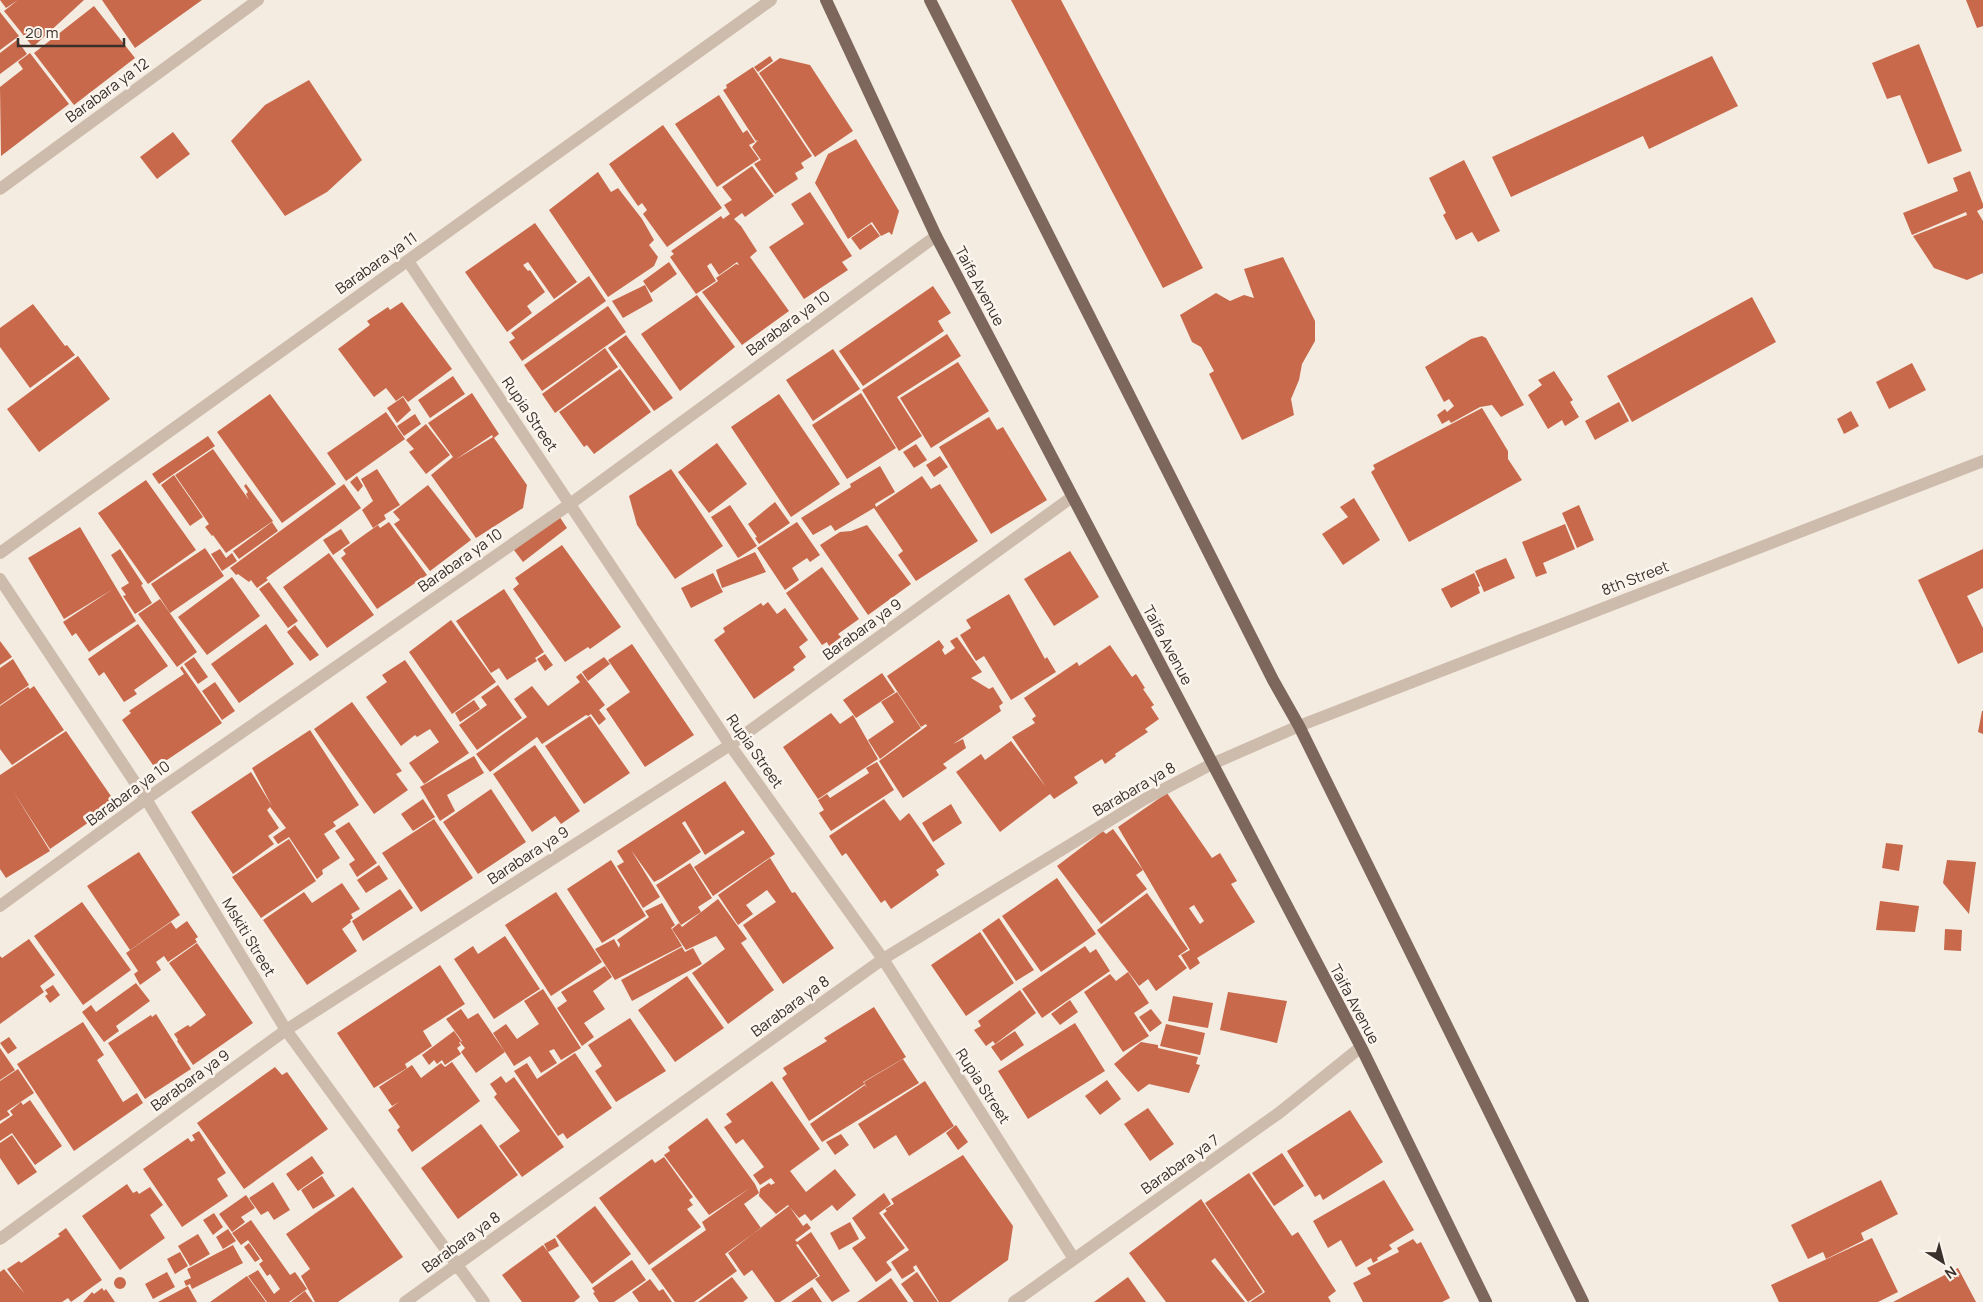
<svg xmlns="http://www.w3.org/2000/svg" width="1983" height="1302" viewBox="0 0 1983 1302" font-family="Manrope,sans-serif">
<rect width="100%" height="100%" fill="#f4ebe1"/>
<!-- building -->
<path fill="#c8694b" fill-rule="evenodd" d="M0 0H18L6 8Z
M18 0H84L33 47 4 11Z
M102 0H202L135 48Z
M1011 0H1061L1203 268 1163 288Z
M1966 0H1983V26L1977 28Z
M94 6 135 58 74 105 34 53Z
M0 12 19 36 0 50Z
M17 40 27 54 0 74V53Z
M1919 44 1962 151 1928 164 1900 95 1887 99 1872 63Z
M30 53 69 104 1 156 0 87 23 69 18 62Z
M770 56 773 61 758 72 754 67Z
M1712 56 1738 106 1649 149 1643 136 1511 197 1492 157Z
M780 58 810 65 853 131 815 157 759 73Z
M753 67 812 156 801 163 804 168 795 173 798 179 775 194 754 164 761 160 752 147 758 140 756 141 723 90 727 88 726 85Z
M309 80 362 160 327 192 285 216 231 141 265 105Z
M719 95 743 133 747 130 755 142 749 145 759 159 717 187 675 124Z
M663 125 722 208 667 247 643 214 647 210 642 203 638 206 609 164Z
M173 132 190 154 157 179 140 157Z
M856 139 899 211 892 235 889 232 881 236 872 222 848 239 815 183 828 154Z
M1464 160 1500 231 1478 242 1472 232 1456 240 1443 215 1446 213 1429 178Z
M752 166 774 196 745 217 742 213 734 219 741 226 757 251 750 257 789 311 742 345 702 292 718 281 716 278 736 264 739 265 737 262 719 275 711 263 707 266 716 281 696 294 670 257 674 254 671 251 721 216 723 219 730 214 724 205 732 200 722 187Z
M1970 171 1983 204V208L1977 211 1983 221V273L1967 280 1934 268 1913 236 1967 215 1966 212 1912 235 1903 213 1958 191 1953 178Z
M598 172 611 192 618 188 642 219 654 240 649 245 658 257 654 266 608 297 549 210Z
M810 192 852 256 842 262 848 270 804 299 769 247 804 224 791 204Z
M535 223 577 282 554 299 528 262 523 265 528 271 530 270 545 292 527 306 532 313 507 332 465 272Z
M871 224 880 236 860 250 851 238Z
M1283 257 1315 321V341L1302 364 1299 380 1291 399 1294 415 1242 440 1209 374 1214 371 1201 347 1192 342 1180 315 1216 293 1230 301 1244 295 1254 298 1244 269Z
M669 262 677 274 651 293 643 281Z
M589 276 606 301 522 361 509 342 515 338 511 333Z
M645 285 653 301 623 318 612 301Z
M933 286 951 313 938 321 944 331 863 386 839 351Z
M697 295 735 347 680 391 641 334Z
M1752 297 1776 342 1632 422 1607 376Z
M402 302 452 369 408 402 403 396 396 401 386 388 374 397 338 349 370 325 367 321 388 307 390 310Z
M33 304 65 346 67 345 75 355 30 388 0 347V328Z
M608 306 626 332 542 391 524 365Z
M947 334 961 356 897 397 922 436 899 451 862 390Z
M626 335 673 398 654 411 608 348Z
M1482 336 1486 338 1524 405 1501 417 1492 405 1480 407 1451 423 1449 420 1442 424 1437 415 1445 409 1447 412 1454 406 1449 399 1444 402 1425 367 1471 339Z
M605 348 618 367 555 413 542 394Z
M833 349 860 389 813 421 786 380Z
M78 356 110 399 39 452 7 409Z
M958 362 989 411 931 448 900 398Z
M1912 363 1926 390 1889 409 1876 382Z
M620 369 651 412 594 454 587 445 584 447 559 412Z
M1554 371 1573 400 1570 402 1579 417 1565 426 1562 420 1548 429 1528 395 1542 385 1538 380Z
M453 376 465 394 430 418 418 400Z
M472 393 499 434 494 438 527 485 523 508 476 538 431 475 453 457 428 423ZM492 435 493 437 455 460Z
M861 393 896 448 847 479 812 425Z
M270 394 336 484 282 523 217 432Z
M779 394 840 484 791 517 731 427Z
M403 397 411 410 397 423 387 408Z
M1619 402 1629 421 1595 440 1585 421Z
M1482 408 1508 451V459L1522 480 1409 542 1371 472 1375 469 1373 465Z
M1851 411 1859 426 1844 434 1837 419Z
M386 412 405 439 346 481 327 453Z
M415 414 421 424 404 436 397 426Z
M989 417 997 430 1003 427 1047 500 991 534 939 447Z
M426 424 450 455 426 474 409 452 414 449 406 440Z
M208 436 215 446 159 484 152 474Z
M717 443 747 484 709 513 678 472Z
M916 444 927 460 914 468 903 452Z
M213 449 249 500 246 494 248 492 244 486 246 484 273 521 226 553 213 535 212 536 205 527 209 524 175 475Z
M940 456 948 467 934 477 926 465Z
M880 466 895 492 875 504 876 507 922 476 931 489 940 484 978 541 916 581 898 555 903 551 874 508 835 531 831 525 813 535 801 518 851 487 850 484Z
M377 469 400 505 384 515 386 519 373 528 362 510 373 501 361 479Z
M671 469 723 546 675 579 637 525 629 496Z
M174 475 203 517 190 526 161 485Z
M357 476 363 486 358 492 350 482Z
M146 480 196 550 148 584 98 513Z
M344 484 361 508 266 578 268 580 257 588 251 580 249 582 238 574 236 575 230 568Z
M428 485 471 540 430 571 394 524 400 520 393 512Z
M1354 498 1380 540 1343 565 1322 534 1348 517 1340 507Z
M775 502 790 523 759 544 755 538 757 537 748 524Z
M730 505 757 546 738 558 711 517Z
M1579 505 1594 540 1577 548 1562 513Z
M559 516 567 528 523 562 514 550Z
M272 522 278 531 239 559 233 551Z
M389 522 427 575 377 609 341 558 346 554 343 550 378 525 380 528Z
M797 522 820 555 810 562 807 558 792 568 799 580 785 590 757 548Z
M1565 524 1575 549 1543 563 1547 573 1536 577 1522 542Z
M867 525 911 584 868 615 820 545 840 532 851 531Z
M80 527 136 621 89 652 76 633 72 636 63 622 113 589 64 619 28 558Z
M341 529 350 543 333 555 323 540Z
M562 545 621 627 590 649 588 647 565 662 513 589 519 584 515 578Z
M205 548 224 576 170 613 151 584Z
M120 549 143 584 141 585 152 603 135 614 123 596 126 595 121 588 129 583 111 555Z
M220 549 226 558 232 553 237 561 222 571 211 554Z
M1983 549V588L1967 596 1983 628V652L1958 664 1918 580Z
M1070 551 1099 597 1054 626 1024 579Z
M755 552 766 572 722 588 716 570Z
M329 553 374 615 327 648 283 587Z
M1506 558 1515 578 1484 592 1475 571Z
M822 567 859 619 838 634 841 637 829 646 827 642 822 645 786 593Z
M713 573 723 592 691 608 681 588Z
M1474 573 1480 586 1478 587 1480 593 1451 608 1441 589Z
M232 577 260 616 207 655 178 617Z
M269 582 298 621 288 628 259 589Z
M504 589 544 652 535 658 537 661 507 680 499 668 491 673 456 621Z
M1009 594 1045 659 1047 657 1056 672 1011 700 984 656 976 661 960 635 971 628 966 620Z
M160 599 197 652 177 667 138 614Z
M768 602 777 614 785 608 808 640 799 647 806 657 793 667 795 670 754 699 714 640 725 632 723 628 761 603 763 606Z
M451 620 496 682 452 714 409 652Z
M138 624 168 666 134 690 137 694 124 702 104 672 99 676 88 659Z
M266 624 294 664 239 703 211 664Z
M295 625 319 655 310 661 287 632Z
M957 637 982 672 971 678 989 689 993 687 1003 703 999 706 1001 711 953 744 963 739 966 748 943 764 947 768 903 798 879 761 927 726 926 724 921 727 887 676 939 640 944 647 942 650 945 655 955 648 950 641Z
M0 641 12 657 0 665Z
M632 644 694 735 645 767 606 709 630 692 608 660Z
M1110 645 1132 677 1136 674 1145 688 1143 689 1154 705 1151 707 1159 719 1145 729 1148 732 1115 754 1116 756 1105 764 1102 759 1074 777 1078 783 1054 799 1050 794 1000 832 956 772 981 754 985 760 1011 741 1046 787 1012 737 1035 723 1032 719 1036 716 1024 698 1077 662 1079 666Z
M545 654 553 665 545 671 537 659Z
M194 657 208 677 198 684 184 664Z
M604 657 610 664 588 681 582 672Z
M13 659 29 685 0 705V668Z
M405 660 469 753 424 784 409 763 439 742 430 729 417 737 415 735 401 746 366 697 387 682 382 675Z
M182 666 222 723 155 768 122 720 131 713 129 711 184 674 180 668Z
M581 673 605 705 599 710 606 719 599 725 591 714 588 716 586 715 542 744 537 737 490 772 476 754 527 717 514 699 532 686 548 706 580 682 576 677Z
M882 673 895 692 856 718 843 700Z
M215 682 235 711 222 720 202 691Z
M498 685 522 718 477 750 459 725 487 705 481 697Z
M34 686 64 730 12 765 0 749V706L28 687 30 689Z
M897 692 921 728 880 759 868 740 894 722 881 702Z
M474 700 480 709 460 722 455 713Z
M352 702 402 771 396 774 408 790 374 814 314 729Z
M1982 711H1983V734L1978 732Z
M831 713 840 724 853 715 878 759 818 799 783 747Z
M590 716 630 773 584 804 545 746Z
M310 730 359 805 333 822 336 826 324 834 340 858 322 870 323 874 317 879 289 837 278 844 273 837 286 828 270 807 267 810 279 828 268 836 274 844 233 874 191 812 251 772 272 806 252 768Z
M66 731 113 799 108 803 111 807 50 849 13 791 50 851 6 878 0 869V775Z
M535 745 580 811 561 824 555 816 532 832 493 774Z
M474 756 484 773 447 795 455 811 440 821 420 787Z
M877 762 894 790 831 831 819 813 824 810 818 800 827 794 830 798 869 773 866 768Z
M725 781 775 854 713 896 694 867 745 833 743 830 705 855 685 821 682 823 701 852 662 878 654 882 631 850 660 897 643 908 617 866 624 862 617 851Z
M491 789 526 842 478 874 443 822Z
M1167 793 1212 858 1220 853 1237 881 1231 884 1255 922 1197 958 1200 963 1190 970 1181 955 1190 950 1118 827ZM1194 905 1204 921 1200 924 1189 908Z
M423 799 435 817 413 831 401 814Z
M884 799 900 821 909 813 945 864 936 870 939 875 891 909 885 900 881 903 846 853 842 856 829 836Z
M951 804 962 823 933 842 922 823Z
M434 819 473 878 421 912 382 853Z
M349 822 377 863 357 877 349 864 355 860 335 831Z
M1113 829 1143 870 1136 875 1147 889 1101 924 1057 866 1103 831 1106 834Z
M289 839 316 881 261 918 232 877Z
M1886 843 1903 845 1899 871 1882 868Z
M139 852 180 915 130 950 87 886Z
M770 858 792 893 795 892 834 948 783 984 743 925 776 902 767 890 746 905 753 914 738 925 718 895Z
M611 860 646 916 602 943 567 889Z
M1947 860 1976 862 1969 914 1943 883Z
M690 863 712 898 698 907 701 912 681 925 656 885Z
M379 865 388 879 366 893 357 880Z
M1057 878 1096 934 1041 972 1002 916Z
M342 883 360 909 351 914 353 918 350 920 351 922 342 929 357 951 307 985 263 920 304 892 312 903Z
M400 889 413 908 363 941 352 921Z
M556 892 602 962 551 996 505 925Z
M1147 893 1188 949 1178 956 1187 968 1156 991 1148 979 1139 986 1097 930Z
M718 899 747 939 741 943 774 990 728 1024 692 973 725 949 716 936 686 950 672 929 679 923 682 927Z
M1880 901 1919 906 1915 932 1876 930Z
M82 902 131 970 83 1005 34 936Z
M662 903 675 925 671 928 682 946 615 980 595 949 614 939 619 948 620 944 617 940 649 917 645 911Z
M999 918 1034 970 1016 981 982 930Z
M187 921 198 937 195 939 197 942 168 962 164 956 156 962 161 970 140 985 134 974 138 971 126 953 171 922 176 929Z
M1945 929 1962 930 1961 951 1944 950Z
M980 932 1014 983 966 1016 931 965Z
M505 936 540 989 494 1019 454 959 473 946 478 954Z
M29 939 55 975 40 986 44 992 0 1024V956L2 958Z
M197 943 253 1023 193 1065 177 1041 178 1040 174 1034 188 1025 190 1027 206 1015 169 963Z
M1085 946 1090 953 1096 949 1110 971 1042 1018 1022 989Z
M682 947 685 952 693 948 702 964 632 1001 621 980Z
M440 965 465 1004 423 1031 432 1046 405 1064 407 1068 374 1088 337 1033Z
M605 966 612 977 593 991 605 1009 584 1023 594 1037 582 1046 557 1008 567 1001 561 992Z
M1128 972 1149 1003 1134 1013 1149 1036 1123 1052 1084 992 1110 974 1116 981Z
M687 976 724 1028 675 1062 638 1010Z
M136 983 150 1001 116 1026 119 1031 104 1042 82 1012 91 1005 96 1012Z
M53 985 60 995 50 1003 45 996 48 994 45 990Z
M543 989 581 1048 561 1060 554 1049 549 1051 557 1063 541 1073 530 1056 514 1066 493 1033 506 1024 517 1039 539 1024 524 1001Z
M1020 990 1036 1013 995 1044 993 1041 986 1046 974 1030 981 1026 978 1021Z
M1228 992 1287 1001 1277 1043 1220 1030Z
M1173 996 1213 1003 1208 1028 1168 1021Z
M1070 1000 1078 1012 1060 1025 1051 1014Z
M874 1007 906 1057 863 1082 865 1084 809 1121 782 1078 787 1074 783 1068 827 1041 824 1038Z
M461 1009 468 1019 478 1013 505 1052 476 1073 461 1052 465 1048 460 1042 462 1041 446 1019Z
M1151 1009 1162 1023 1150 1032 1139 1017Z
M156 1014 191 1069 145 1099 108 1043 151 1015 152 1017Z
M630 1018 666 1071 616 1102 595 1071 602 1066 588 1045Z
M83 1022 104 1055 97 1060 123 1102 137 1093 143 1103 74 1151 17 1064Z
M1075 1023 1105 1071 1028 1119 998 1071Z
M1166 1024 1205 1033 1200 1055 1160 1046Z
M454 1031 461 1041 459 1043 461 1045 457 1048 461 1054 445 1065 442 1060 437 1064 434 1060 429 1065 422 1055Z
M1015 1031 1024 1045 1001 1061 991 1047Z
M9 1037 17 1048 8 1054 0 1043Z
M1141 1042 1158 1045V1048L1198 1057 1196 1064 1200 1065 1189 1093 1149 1084 1138 1092 1114 1064Z
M0 1048 15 1070 0 1080Z
M575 1053 612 1108 567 1139 563 1133 558 1136 514 1071 527 1063 537 1079Z
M903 1059 919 1083 822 1142 810 1124 865 1085 867 1088 864 1082Z
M452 1062 480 1101 412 1152 397 1130 400 1127 388 1110 399 1102 392 1106 379 1087 412 1065 421 1078 441 1063 445 1067Z
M275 1067 282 1075 287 1072 328 1129 244 1189 197 1123Z
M18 1069 34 1093 7 1111 10 1115 0 1121V1081Z
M501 1076 506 1083 514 1077 564 1147 522 1177 499 1146 520 1131 494 1097 497 1094 490 1084Z
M1107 1080 1121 1099 1100 1115 1085 1096Z
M772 1081 820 1149 790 1171 806 1192 835 1169 856 1195 837 1211 832 1205 811 1221 805 1214 799 1218 788 1205 776 1214 759 1196 760 1189 769 1183 771 1185 775 1183 771 1178 760 1185 753 1175 764 1167 743 1139 736 1144 724 1127 732 1122 726 1114Z
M925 1081 954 1126 909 1156 896 1135 874 1149 858 1124Z
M30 1100 62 1146 35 1165 12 1133 0 1141V1124L13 1115 10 1111 21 1102 23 1105Z
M1148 1108 1174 1144 1150 1161 1124 1124Z
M1350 1110 1383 1162 1323 1200 1320 1194 1315 1197 1287 1151Z
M707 1118 755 1184 759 1193 744 1204 761 1228 725 1254 737 1271 694 1302H675L651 1269 706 1230 702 1222 750 1188 709 1215 664 1155 670 1151 668 1147Z
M481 1124 518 1175 458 1219 421 1168Z
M956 1125 968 1142 958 1150 946 1133Z
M199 1131 226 1173 217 1179 228 1196 182 1227 143 1169 188 1138 191 1142 195 1140 192 1135Z
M841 1134 849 1145 835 1155 826 1142Z
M12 1135 37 1172 18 1185 0 1158V1143Z
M1282 1153 1304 1186 1274 1206 1252 1173Z
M963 1155 1013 1226 1008 1260 950 1302H939L916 1265 913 1267 915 1271 902 1279 891 1262 909 1250 883 1214 887 1211 885 1209 894 1204 891 1199Z
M312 1156 324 1173 298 1191 286 1174Z
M664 1157 693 1197 689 1200 693 1205 687 1209 701 1227 649 1265 599 1198 652 1159 655 1163Z
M1249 1173 1292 1236 1298 1232 1336 1291 1328 1297 1331 1302H1250L1265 1292 1205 1203Z
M322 1176 335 1196 313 1209 301 1190Z
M1384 1180 1414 1230 1389 1245 1392 1249 1377 1258 1378 1260 1373 1263 1371 1258 1356 1267 1341 1240 1328 1248 1313 1221Z
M1881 1180 1898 1214 1861 1233 1864 1240 1826 1259 1823 1252 1808 1259 1791 1225Z
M273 1182 290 1210 274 1220 268 1211 261 1215 249 1198Z
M127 1184 133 1193 137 1191 139 1194 150 1187 163 1205 150 1215 165 1238 120 1270 82 1216Z
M353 1187 403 1257 338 1302H315L301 1276 310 1269 286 1234Z
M884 1193 891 1204 879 1213 905 1248 886 1262 892 1270 876 1282 852 1248 866 1238 852 1218Z
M246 1195 255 1208 241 1217 245 1222 232 1232 219 1214Z
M1201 1199 1263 1292 1248 1302 1215 1258 1211 1261 1245 1302H1166L1129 1253Z
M595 1206 631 1254 592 1284 556 1236Z
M789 1206 803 1226 807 1223 811 1228 795 1240 797 1242 811 1232 850 1291 832 1302 815 1279 820 1276 798 1244 796 1245 818 1276 780 1302H775L752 1270 744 1276 728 1253Z
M214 1213 223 1227 213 1235 203 1220Z
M251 1220 290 1275 295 1272 307 1289 289 1302H267L248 1276 258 1270 274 1294 280 1289 270 1274 267 1276 259 1264 263 1261 248 1240 241 1245 232 1233Z
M850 1222 859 1239 839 1250 830 1233Z
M66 1228 102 1280 71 1302 68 1298 62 1302H0V1272L4 1269 25 1294 7 1269 19 1261 21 1263 60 1236 58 1234Z
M228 1229 236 1241 223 1249 216 1237Z
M198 1234 210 1254 190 1266 178 1246Z
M555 1238 559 1246 548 1252 544 1244Z
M1872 1238 1898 1292 1878 1302H1779L1771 1285Z
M1413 1239 1417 1244 1421 1242 1450 1298 1442 1302H1363L1353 1283 1371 1274 1367 1268 1399 1252 1397 1248Z
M249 1243 260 1259 255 1262 244 1247Z
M233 1245 243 1263 192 1289 190 1284 186 1286 184 1281 191 1278 187 1269Z
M543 1245 580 1297 574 1302H522L502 1275Z
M180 1252 188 1266 175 1274 167 1259Z
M632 1260 646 1280 614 1302H599L593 1293 595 1292 592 1288Z
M1958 1268 1976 1302H1893Z
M167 1272 175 1287 153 1299 145 1284Z
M917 1272 938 1302H914L901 1284Z
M247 1276 266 1302H210Z
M732 1277 748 1298 743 1302H698Z
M1128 1277 1146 1302H1094Z
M114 1283a6 6 0 1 1 12 0a6 6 0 1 1-12 0Z
M891 1278 908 1302H857Z
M650 1279 659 1291 663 1289 672 1302H639L632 1292Z
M188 1286 197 1302H158Z
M812 1287 822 1302H791Z
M102 1288 104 1291 106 1289 115 1302H83L92 1292 94 1294Z
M305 1291 313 1302H291Z"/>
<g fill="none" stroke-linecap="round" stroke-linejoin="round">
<!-- minor -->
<path stroke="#cdbbac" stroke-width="12" d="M0 189 258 0
M408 261 730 745 883 959 1074 1259
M0 553 771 0
M0 579 146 799 286 1030 484 1302
M0 906 146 799 570 504 936 236
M0 1239 286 1030 730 745 1072 497
M405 1302 883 959 1145 799 1212 764 1299 726 1983 461
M1014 1302 1279 1113 1361 1047"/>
<!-- major -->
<path stroke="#7d675c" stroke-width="12" d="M826 0 936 236 1361 1047 1486 1302
M930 0 1273 680 1299 726 1583 1302"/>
</g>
<g text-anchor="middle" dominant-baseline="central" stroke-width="5" stroke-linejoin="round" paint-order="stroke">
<!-- street labels -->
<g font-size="15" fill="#3b302b" stroke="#fbf5ee">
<text transform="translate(107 90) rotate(-36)">Barabara ya 12</text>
<text transform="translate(376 263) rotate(-35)">Barabara ya 11</text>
<text transform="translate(980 286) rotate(62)">Taifa Avenue</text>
<text transform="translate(788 323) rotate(-36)">Barabara ya 10</text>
<text transform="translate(530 414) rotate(56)">Rupia Street</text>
<text transform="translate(460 560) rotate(-35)">Barabara ya 10</text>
<text transform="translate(1635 578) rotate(-21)">8th Street</text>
<text transform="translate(862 629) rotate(-36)">Barabara ya 9</text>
<text transform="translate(1168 645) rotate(62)">Taifa Avenue</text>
<text transform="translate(755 751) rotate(55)">Rupia Street</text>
<text transform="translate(1134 789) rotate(-30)">Barabara ya 8</text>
<text transform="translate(128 793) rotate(-36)">Barabara ya 10</text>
<text transform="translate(528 855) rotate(-33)">Barabara ya 9</text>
<text transform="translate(249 937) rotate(59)">Mskiti Street</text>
<text transform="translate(1355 1004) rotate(62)">Taifa Avenue</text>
<text transform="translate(790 1006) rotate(-36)">Barabara ya 8</text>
<text transform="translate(190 1080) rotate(-36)">Barabara ya 9</text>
<text transform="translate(983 1086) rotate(57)">Rupia Street</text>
<text transform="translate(1180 1164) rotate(-35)">Barabara ya 7</text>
<text transform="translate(461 1242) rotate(-36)">Barabara ya 8</text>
</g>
</g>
<!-- north arrow -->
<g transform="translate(1943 1262) rotate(144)" stroke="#fbf5ee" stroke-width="4" paint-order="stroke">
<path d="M0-4L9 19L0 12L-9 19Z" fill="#3b302b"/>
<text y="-8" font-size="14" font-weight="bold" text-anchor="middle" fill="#3b302b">N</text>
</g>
<!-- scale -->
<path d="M18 38v8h106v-8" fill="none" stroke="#3b302b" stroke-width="2.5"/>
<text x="25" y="38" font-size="15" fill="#3b302b" stroke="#fbf5ee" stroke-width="4" paint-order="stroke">20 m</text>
</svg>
